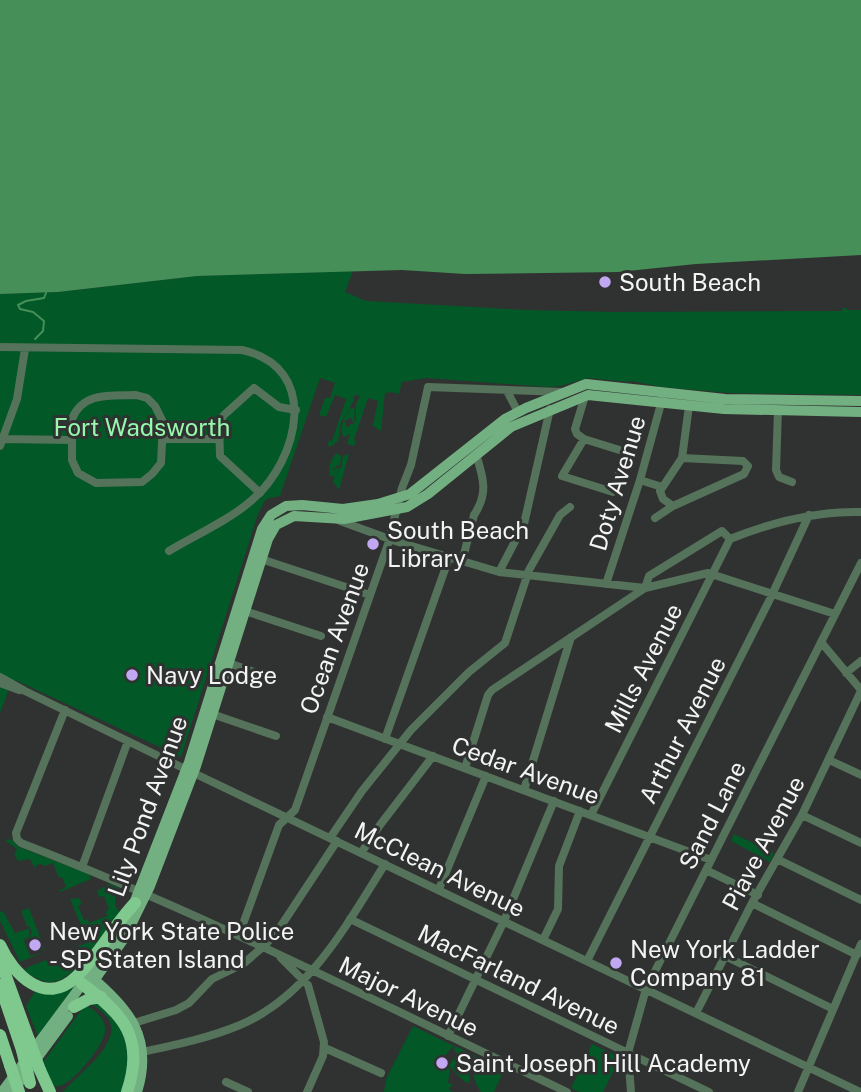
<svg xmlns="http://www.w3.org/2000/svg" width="861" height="1092" viewBox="0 0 861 1092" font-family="'Public Sans',sans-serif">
<rect width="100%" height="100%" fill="#303231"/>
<!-- green -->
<path fill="#025826" d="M353 271 345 292 366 301 526 310 615 312 842 311 843 308H847V310H861V395L730 393 662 387 631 381 629 382 588 378 560 386 547 387 426 378 402 382 399 394 391 392 385 393 381 431 372 425 375 420 374 419 378 401 368 398 354 440 356 441 354 446 347 444 350 434 344 437 341 432 343 421 345 422 347 428 351 424H354L350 417 346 421 343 420 350 408 355 409 354 422 356 420V404L360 396 354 395 353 402 341 422 338 441 330 447 328 445 329 440 332 441 346 399 335 395 326 417 319 415 325 398H330L335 383 320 378 280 496 266 499 258 514 181 757 15 680 9 689 0 713V294L58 292 197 276Z
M336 453 341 456 340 466 337 465 334 469 331 467 333 470 340 467 336 475 341 467 343 456 349 454 339 490 333 482 335 475 331 477 329 474 330 464H333L330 463Z
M734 834 774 853 770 862 731 841Z
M7 839 12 840 19 847 89 874 91 879 60 892V890L66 887 62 877 59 878 53 863 45 866 40 864 35 866V869L30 859 18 861 14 854 17 849 6 841Z
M110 884 120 888C114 896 113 905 120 913 108 929 98 944 85 958 65 980 53 992 25 971L26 968 46 960 49 964 76 953 75 948 88 942 70 899 79 898 82 904 78 906 84 920 87 919 89 923 107 916 106 911 109 909 104 896 99 897 97 891Z
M29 908 44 947 42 951 36 936 30 938 32 930 30 929 29 937 24 940 30 956 42 953 20 962 0 921V912L3 911 15 933 31 928 27 926 21 911Z
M86 970 39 1035 37 1034 26 1006 36 990 43 992Z
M94 999 119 1022 130 1057 122 1092H63C75 1077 120 1045 110 1022 106 1013 97 1008 90 1003Z
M87 1005C95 1011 103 1017 105 1027 109 1041 68 1092 54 1086 46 1083 45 1068 44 1061L82 1009Z
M413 1026 454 1046 447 1053 443 1063 450 1068 448 1083 453 1084 449 1089 453 1092H384L386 1079Z
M592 1044 615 1055 619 1060 603 1092H579L571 1088Z
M455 1046 466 1051 470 1083 465 1082 449 1066 457 1054 454 1050Z
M474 1055 504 1070 494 1092H481C474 1084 470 1065 474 1055Z"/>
<!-- water -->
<path fill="#468f59" d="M0 0H861V255L696 264 618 272 465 274 402 270 197 276 58 292 0 294Z"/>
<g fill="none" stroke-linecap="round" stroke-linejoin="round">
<!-- stream -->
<path stroke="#468f59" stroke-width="2" d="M35 339 43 331 44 321 33 312 20 309 18 305 26 301 44 298 46 293"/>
<!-- minor -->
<path stroke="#55725a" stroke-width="8" d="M0 347 242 350C321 367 299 460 252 500 231 519 194 536 169 551
M507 391 518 412
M136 395 147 398 155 406 163 422 161 463 152 474 142 482 96 483 78 473 72 460V419C83 391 112 396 136 395Z
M778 410 776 470 779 477 792 482
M3 439 72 440
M163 439H219
M584 439 626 452 613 492 562 476Z
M584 439 577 434 575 429 585 396
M0 446 17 399 25 349
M682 458 743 461 748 466 744 474 673 506 663 499 660 491 682 458 689 406
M640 480 662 487
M260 493 220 456 219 423 224 415 254 388 279 407 296 410
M655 518 673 506
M340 521 395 541 499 572 645 588 708 573 835 614
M730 539C772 522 815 511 861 512
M261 559 370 595
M462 562 474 515C489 493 483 477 476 454
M499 572 524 524 550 409
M606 584 640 480 662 400
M245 611 321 636
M821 642 861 690
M226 662 273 679
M846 673 861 661
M0 677 25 691 179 766 860 1092
M0 683 19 690
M65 710 16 833 17 839 21 843C208 915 386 1007 567 1092
M212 714 276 736
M327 717 711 860
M385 739 449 558
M829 760 861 775
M465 768 488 695 492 690 645 588 649 576 722 531 730 539
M524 790 571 637
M591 815 730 539
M802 815 861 843
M330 838 362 791 411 730 469 672 505 643 529 570 560 515 570 507
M361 853 380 825 433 756
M777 859 861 900
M82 867 128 741
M706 870 758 895
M439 889 486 776
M752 903 857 955
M350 919 709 1092
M239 935 279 825 295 810 388 544 402 488 411 465 428 387 562 392
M543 940 558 909 559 866 580 811
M725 956 833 1009
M281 958 308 985 324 1042 323 1056 307 1092
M587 961 770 599 809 515
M696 1013 752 903 802 815 861 691
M134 1023 176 1010 189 1003 212 979 243 964 264 946 277 932 337 841
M448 1036 504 921 554 801
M325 1048 381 1073
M142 1052C175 1045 209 1038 240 1025 309 996 347 924 385 864
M226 1082 248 1092
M631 1092 628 1053 646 989 861 563
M798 1092 861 944"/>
<!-- major -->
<path stroke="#73b081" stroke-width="10" d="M131 911 189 762 262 529 271 515 286 506 302 505 343 509 378 504 410 494 505 419 526 408 586 384 725 399 861 401
M89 975C129 1008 154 1038 137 1092
M88 989 125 937 150 886 196 766 268 539 276 525 294 516 344 519 407 507 428 494 511 427 588 395 724 409 861 412
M2 1092 89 975 123 925
M12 1092 68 1016"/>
<!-- highway -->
<path stroke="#7fc98f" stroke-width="12" d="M0 945C13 974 45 1007 76 977 99 955 113 926 135 903
M0 960 29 1040
M82 984C124 1014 145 1039 127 1092
M0 985 22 1050
M74 1007 89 999 101 997
M0 1035 10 1065
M40 1070 50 1092"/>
<!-- highway-bridge -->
<path stroke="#7fc98f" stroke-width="12" d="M29 1040 40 1070
M22 1050 30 1083
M10 1065 19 1092"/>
</g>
<!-- markers -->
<g fill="#c2a8f2" stroke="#303231" stroke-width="2.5">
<circle cx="605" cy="282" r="7"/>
<circle cx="373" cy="544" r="7"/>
<circle cx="132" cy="675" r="7"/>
<circle cx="35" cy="945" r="7"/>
<circle cx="616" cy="963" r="7"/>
<circle cx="442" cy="1063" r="7"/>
</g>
<g text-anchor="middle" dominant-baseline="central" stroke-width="6" stroke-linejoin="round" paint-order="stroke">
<!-- poi labels -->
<g font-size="24" fill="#f3f4f3" stroke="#303231" text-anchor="start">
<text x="619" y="282">South Beach</text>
<text x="387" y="530">South Beach<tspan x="387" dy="28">Library</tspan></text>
<text x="146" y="675">Navy Lodge</text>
<text x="49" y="931">New York State Police<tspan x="49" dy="28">- SP Staten Island</tspan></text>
<text x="630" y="949">New York Ladder<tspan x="630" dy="28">Company 81</tspan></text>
<text x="456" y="1063">Saint Joseph Hill Academy</text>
</g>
<!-- park labels -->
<g font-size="24" fill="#95f8ac" stroke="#303231">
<text x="142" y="427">Fort Wadsworth</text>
</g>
<!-- street labels -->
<g font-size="24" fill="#f3f4f3" stroke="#303231">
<text transform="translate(617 483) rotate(-73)">Doty Avenue</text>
<text transform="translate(334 638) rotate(-70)">Ocean Avenue</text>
<text transform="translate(643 668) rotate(-63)">Mills Avenue</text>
<text transform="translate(682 730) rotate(-63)">Arthur Avenue</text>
<text transform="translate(526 770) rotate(20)">Cedar Avenue</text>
<text transform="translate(147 806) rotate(-70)">Lily Pond Avenue</text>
<text transform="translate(712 815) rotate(-63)">Sand Lane</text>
<text transform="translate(763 843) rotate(-62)">Piave Avenue</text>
<text transform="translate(440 869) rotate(26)">McClean Avenue</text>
<text transform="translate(519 979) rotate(26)">MacFarland Avenue</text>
<text transform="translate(409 996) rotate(26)">Major Avenue</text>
</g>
</g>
</svg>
